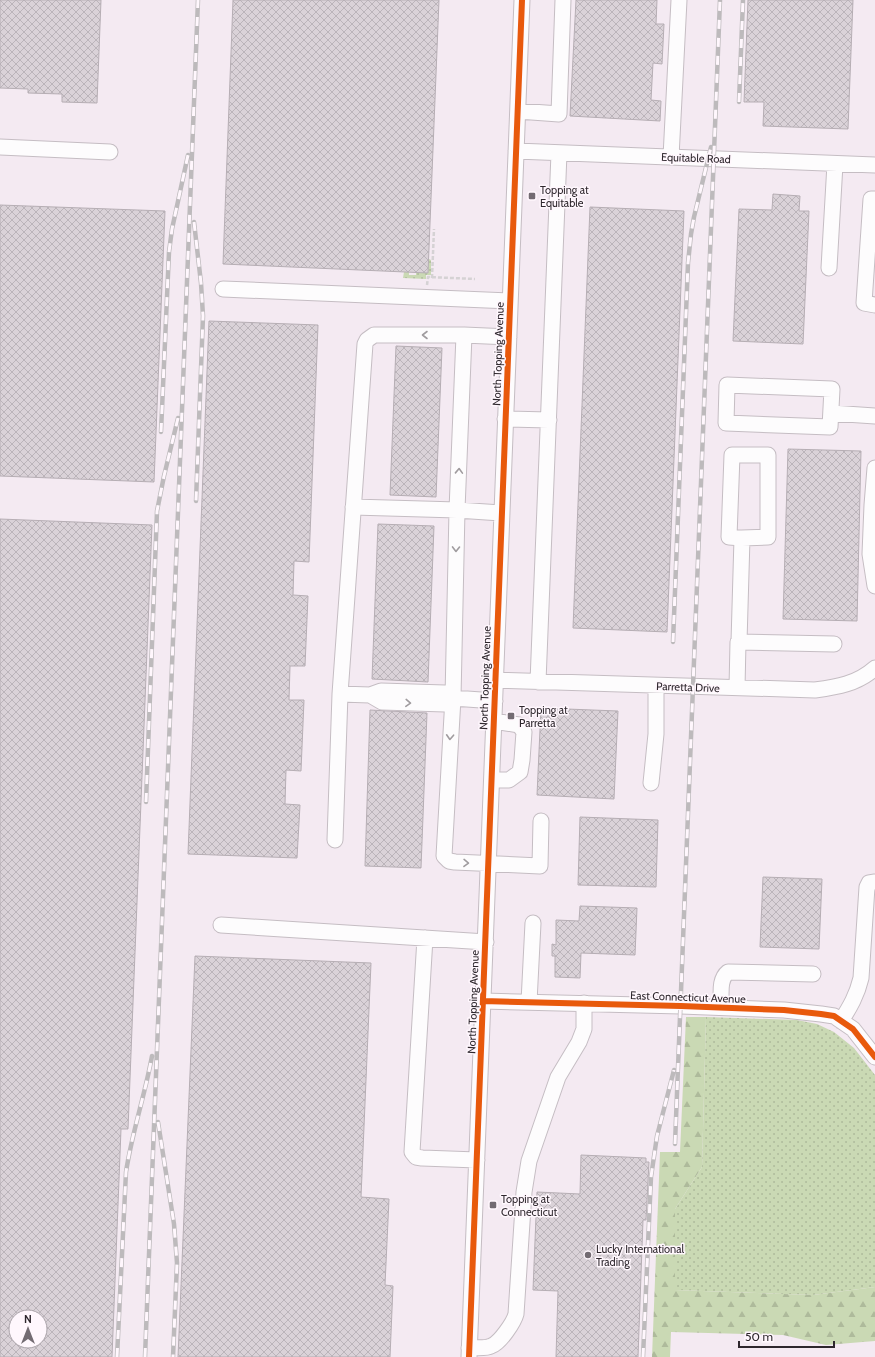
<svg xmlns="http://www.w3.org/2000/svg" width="875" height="1357" viewBox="0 0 875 1357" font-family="Cabin,sans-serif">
<defs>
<pattern id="grass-dots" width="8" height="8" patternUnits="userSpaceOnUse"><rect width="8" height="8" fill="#cad9b4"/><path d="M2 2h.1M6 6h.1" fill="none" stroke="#aeba9b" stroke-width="1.8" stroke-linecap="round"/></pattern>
<pattern id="forest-firs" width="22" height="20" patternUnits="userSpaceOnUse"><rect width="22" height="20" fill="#cad9b4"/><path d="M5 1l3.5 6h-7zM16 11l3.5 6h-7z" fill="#aeba9b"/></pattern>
<pattern id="building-cross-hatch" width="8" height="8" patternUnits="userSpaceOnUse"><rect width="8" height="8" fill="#dad2d8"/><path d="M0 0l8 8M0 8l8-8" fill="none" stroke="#bbb4ba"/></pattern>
</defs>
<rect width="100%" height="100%" fill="#f4eaf2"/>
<!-- grass -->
<path fill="url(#grass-dots)" d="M429 259 431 260V275H426V279L403 278 404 272H409V275H416V272Z
M706 1017 797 1020 817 1024 834 1032 854 1048 875 1075V1287L813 1295 675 1290V1209L702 1167Z"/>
<!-- forest -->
<path fill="url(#forest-firs)" d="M686 1017H706L702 1167 675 1209V1290L813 1295 875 1287V1341L826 1345 783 1335 671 1332 670 1357H652L660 1152H680Z"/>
<!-- building -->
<path fill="url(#building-cross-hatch)" stroke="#b6aeb4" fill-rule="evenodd" d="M0 0H101L97 103 62 102V94L28 93V89L0 88Z
M233 0H439L428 273 223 264Z
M576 0H657L656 24H664L662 64 653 63 651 100 661 101 660 121 570 116Z
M748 0H853L848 129 763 126 764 102H744Z
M773 194 800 196 799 211H809L803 344 733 341 739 209 772 210Z
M0 205 165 211 154 482 0 476Z
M590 207 684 211 667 632 573 628Z
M209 321 318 325 309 562 294 561 293 595 308 596 305 666H290L289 700H304L301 771 286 770 285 804 300 805 297 858 188 854Z
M396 346 442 348 436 497 390 495Z
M788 449 861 451 857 621 783 619Z
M0 519 152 525 128 1129H121L112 1357H0ZM16 1317H40V1341H16Z
M378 524 434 526 428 682 372 679Z
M541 708 618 711 614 799 537 795Z
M370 710 427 713 421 868 365 866Z
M580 817 658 820 656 887 578 885Z
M763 877 822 879 819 949 760 947Z
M580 906 637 908 635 955 581 953 580 978 555 977V956H552V944L556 945V920L579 921Z
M195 956 371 963 361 1197 389 1199 385 1285 393 1286 390 1357H178Z
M581 1155 646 1158V1162H649L646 1220H643L638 1357H556L558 1291 533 1290 537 1192 580 1194Z"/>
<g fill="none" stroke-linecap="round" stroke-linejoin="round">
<!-- minor casing -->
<g stroke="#c5bdc3" stroke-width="17">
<path id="minor" d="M518 111 559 114 563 0
M0 147 110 152
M516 151 875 165
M671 157 679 0
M875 199H871L864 303 875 305
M829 268 835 164
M223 289 510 301
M464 335 457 510 453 698 444 856 449 861 455 862 540 866 541 821
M727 385 832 389 830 427 726 423Z
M831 413 875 416
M505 419 549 420
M872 505 875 468
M875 505H872L870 554 875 586
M353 507 457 510 501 513
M739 642 742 538 768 537V455H732L729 537 742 538
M495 680 815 690C837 687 857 684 875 668
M538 682 559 153
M737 688 738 642 834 644
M370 695 381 691 445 693 453 698 495 701
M453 698 445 704 382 702 370 695 340 694 365 344 367 340 374 335H464L509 337
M492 780H509L520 772 522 760 524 732 519 725 494 721
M651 783 656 734V686
M335 840 340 694
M221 925 486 942
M425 938 412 1152 416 1157 422 1158 477 1160
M483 1001 681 1006 784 1010 821 1014 834 1016 853 1029 875 1057
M529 1002 533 923
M721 1007C722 996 718 980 728 972L813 974
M841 1021C850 1007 857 995 861 978L867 887 869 883 875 882
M469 1348C475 1347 485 1349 491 1346 500 1343 514 1322 516 1314L524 1192 529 1161 558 1077 579 1042 584 1029V1003
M469 1357 522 0"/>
</g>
<!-- path -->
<path stroke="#d5d2d4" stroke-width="2.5" stroke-dasharray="4 2" stroke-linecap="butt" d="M432 278 434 229
M427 285 428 277 475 279"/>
<!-- minor -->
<use href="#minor" stroke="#fdfcfd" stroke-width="15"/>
<!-- rail casing -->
<g stroke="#bdbabc" stroke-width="4.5">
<path id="rail" d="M739 102 743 0
M194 222 201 283 203 316 196 501
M161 432 169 252 172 229 188 155
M673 642 688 263 691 234 694 217 711 147
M146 802 157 511 164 476 178 418
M158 1122 174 1224 177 1263 173 1357
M675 1144 720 0
M117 1357 126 1172C132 1132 145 1095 152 1056
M145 1357 198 0
M643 1357 651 1177 657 1136 674 1070"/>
</g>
<!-- rail -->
<use href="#rail" stroke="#fff7fd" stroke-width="3" stroke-dasharray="9" stroke-linecap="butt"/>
<!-- cycleway casing -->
<g stroke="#fff7fd" stroke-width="8">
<path id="cycleway" d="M483 1001 681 1006 784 1010 821 1014 834 1016 853 1029 875 1057
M469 1357 522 0"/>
</g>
<!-- cycleway -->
<use href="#cycleway" stroke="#e8590c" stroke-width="6"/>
</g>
<!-- one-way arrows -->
<defs><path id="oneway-chevron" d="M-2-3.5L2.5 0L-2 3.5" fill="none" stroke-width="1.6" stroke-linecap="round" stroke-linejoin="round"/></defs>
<g stroke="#a09c9f">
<use href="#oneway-chevron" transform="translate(425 335) rotate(180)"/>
<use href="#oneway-chevron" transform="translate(459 471) rotate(-88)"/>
<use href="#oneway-chevron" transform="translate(456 549) rotate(91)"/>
<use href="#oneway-chevron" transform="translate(408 703) rotate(3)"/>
<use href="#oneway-chevron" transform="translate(450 737) rotate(93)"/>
<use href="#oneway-chevron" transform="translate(466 863) rotate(1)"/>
</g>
<!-- markers -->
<g fill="#736b72" stroke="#fff7fd" stroke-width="1.5">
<rect x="528" y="192" width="8" height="8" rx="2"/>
<rect x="507" y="712" width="8" height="8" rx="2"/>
<rect x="489" y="1201" width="8" height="8" rx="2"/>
<circle cx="588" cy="1255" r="4"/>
</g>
<g text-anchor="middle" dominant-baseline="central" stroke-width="3" stroke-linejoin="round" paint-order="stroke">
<!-- street labels -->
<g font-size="11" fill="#2e272d" stroke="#fff7fd">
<text transform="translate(696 158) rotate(2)">Equitable Road</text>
<text transform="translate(498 354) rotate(-88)">North Topping Avenue</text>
<text transform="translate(485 678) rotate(-88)">North Topping Avenue</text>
<text transform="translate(688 687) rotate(2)">Parretta Drive</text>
<text transform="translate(688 997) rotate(2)">East Connecticut Avenue</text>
<text transform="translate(473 1002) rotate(-88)">North Topping Avenue</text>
</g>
<!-- poi labels -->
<g font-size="11" fill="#2e272d" stroke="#fff7fd" text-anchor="start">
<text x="540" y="190">Topping at<tspan x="540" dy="13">Equitable</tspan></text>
<text x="519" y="710">Topping at<tspan x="519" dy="13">Parretta</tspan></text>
<text x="501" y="1199">Topping at<tspan x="501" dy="13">Connecticut</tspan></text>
<text x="596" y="1249">Lucky International<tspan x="596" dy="13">Trading</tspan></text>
</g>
</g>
<!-- north arrow -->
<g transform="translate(28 1329)"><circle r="19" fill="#fff7fd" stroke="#aba4aa"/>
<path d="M0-3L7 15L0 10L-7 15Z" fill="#736b72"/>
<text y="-6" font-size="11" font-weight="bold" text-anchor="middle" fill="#2e272d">N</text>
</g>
<!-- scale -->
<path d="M739 1341v6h95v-6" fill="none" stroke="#2e272d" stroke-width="2"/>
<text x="745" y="1341" font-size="12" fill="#2e272d" stroke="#fff7fd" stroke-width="3" paint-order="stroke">50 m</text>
</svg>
